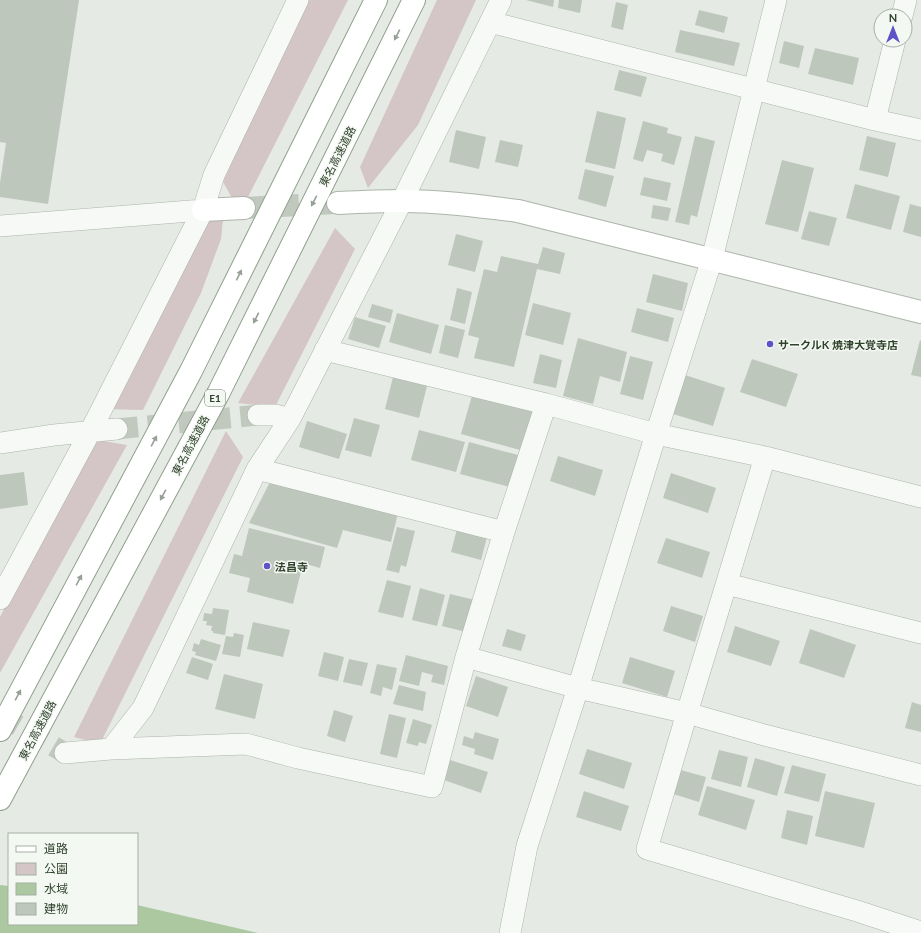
<svg xmlns="http://www.w3.org/2000/svg" width="921" height="933" viewBox="0 0 921 933" font-family="Lato,'Noto Sans JP',sans-serif">
<rect width="100%" height="100%" fill="#e5ebe4"/>
<!-- green -->
<path fill="#d4c5c6" d="M307 0H348L248 197 232 198 223 182Z
M437 0H476L418 125 368 188 360 167Z
M223 219 221 239 201 293 143 410 102 409 205 222Z
M335 228 355 249 275 407 238 403Z
M226 431 243 457 100 744 74 737Z
M97 440 127 445 0 673V617L29 562Z"/>
<!-- water -->
<path fill="#abc8a1" d="M0 885 9 886V924H137V905L258 933H0Z"/>
<!-- building -->
<path fill="#bdc7bb" d="M0 0H79L48 204 0 197V183L6 143 0 142Z
M526 0H554L553 7Z
M559 0H582L580 13 558 8Z
M616 2 628 5 623 30 611 27Z
M699 10 728 17 724 33 695 25Z
M680 30 740 43 734 66 675 52Z
M784 41 804 46 799 68 779 63Z
M815 48 859 58 853 85 808 74Z
M619 70 647 77 641 97 614 90Z
M597 111 626 118 615 169 585 162Z
M643 121 668 128 667 133 682 137 674 165 661 161 663 154 647 150 643 162 633 159Z
M456 130 486 137 479 169 449 162Z
M695 136 715 141 697 217 691 215 689 225 675 222Z
M867 136 896 143 888 177 859 170Z
M500 140 523 145 518 167 495 162Z
M782 160 814 168 798 232 765 224Z
M585 169 614 176 606 207 578 199Z
M644 177 671 183 667 201 640 195Z
M855 184 900 196 891 230 846 218Z
M910 204 921 207V237L903 232Z
M653 205 671 208 668 221 651 218Z
M809 211 837 218 829 246 801 239Z
M456 234 483 241 475 272 448 265Z
M543 247 565 253 560 274 537 269 514 367 474 358 479 338 468 335 484 269 497 272 501 256 538 264Z
M653 274 688 283 682 311 646 302Z
M457 288 472 292 465 324 450 320Z
M533 303 571 313 563 345 525 335Z
M372 304 393 310 390 323 368 317Z
M637 308 674 318 668 342 631 332Z
M397 313 439 325 431 354 389 342Z
M355 317 386 326 379 348 348 339Z
M445 325 465 330 458 358 439 353Z
M578 338 627 352 620 382 600 376 593 404 563 396Z
M920 340 921 341V377L911 375Z
M540 354 562 360 556 388 533 383Z
M630 356 653 362 643 400 620 394Z
M752 359 798 374 786 407 740 392Z
M685 375 725 388 713 426 673 414Z
M393 377 427 386 419 418 385 409Z
M473 392 531 407 534 414 524 451 461 434Z
M354 418 380 425 371 457 345 450Z
M307 421 347 434 339 459 299 447Z
M419 430 465 442 456 472 411 460Z
M469 442 518 455 510 487 460 474Z
M558 456 603 470 595 496 550 481Z
M24 472 28 505 0 509V475Z
M671 473 716 488 708 513 663 498Z
M271 480 398 513 391 542 343 530 337 548 249 523Z
M397 527 415 531 406 567 401 565 399 573 386 570Z
M249 528 325 547 320 568 303 563 293 604 247 592 250 578 229 573 234 554 242 556Z
M457 529 487 537 481 560 451 552Z
M666 538 710 552 702 578 657 563Z
M387 580 411 586 403 618 378 612Z
M420 588 445 595 437 626 412 620Z
M450 594 475 600 466 632 442 626Z
M671 606 703 616 695 642 663 631Z
M213 608 229 610 225 635 213 633V631H211L212 626 206 625 207 621H203L204 613 212 614Z
M253 622 290 630 283 657 247 649Z
M735 626 780 641 771 666 727 652Z
M507 629 526 635 521 651 502 646Z
M810 629 856 645 844 678 799 663Z
M234 633 244 635 240 657 222 654 226 636 233 637Z
M201 639 221 645 216 661 195 655 196 652 192 651 194 643 199 645Z
M324 652 344 657 338 681 318 676Z
M406 655 448 666 444 685 431 682 433 675 422 672 419 686 399 681Z
M192 657 213 664 208 680 186 673Z
M630 657 675 671 667 697 622 683Z
M349 659 368 663 362 686 343 682Z
M377 664 397 668 392 690 383 687 381 696 370 693Z
M224 674 263 684 255 719 215 709Z
M476 676 508 687 498 717 466 706Z
M399 685 426 692 423 711 393 704Z
M912 702 921 705V732L905 728Z
M334 710 353 716 345 742 327 736Z
M389 714 406 718 397 758 380 754Z
M413 719 432 725 426 744 419 742 418 746 406 743Z
M475 732 499 739 493 760 474 754 475 749 462 745 464 736 473 739Z
M587 749 632 763 624 789 579 774Z
M719 750 748 757 741 787 711 779Z
M755 758 785 767 777 796 747 787Z
M450 760 488 772 481 793 444 780Z
M792 765 826 774 819 802 784 793Z
M677 769 706 777 699 802 670 793Z
M707 786 755 800 746 830 698 815Z
M584 791 629 806 621 831 576 817Z
M825 791 875 803 864 848 815 836Z
M787 810 813 816 807 845 781 838Z"/>
<g fill="none" stroke-linecap="round" stroke-linejoin="round">
<!-- street-tunnel -->
<path stroke="#c1c9bf" stroke-width="21" stroke-dasharray="21 10" stroke-linecap="butt" d="M117 429 258 415
M0 715 65 753"/>
<!-- secondary-tunnel -->
<path stroke="#c1c9bf" stroke-width="22" stroke-dasharray="22 11" stroke-linecap="butt" d="M244 208 338 203"/>
<!-- street casing -->
<g stroke="#abb5a9" stroke-width="22">
<path id="street" d="M902 16 906 0
M490 22 875 120 921 130
M875 120 895 40
M0 226 203 210
M325 350 546 404 656 434 765 457 921 497
M258 415H275L290 419
M0 443 54 435 117 429
M765 457 687 713 647 849 857 911 921 932
M257 469 504 532
M727 584 921 633
M0 599 90 432 203 210 214 175 298 0
M466 657 578 688 687 713 764 735 921 775
M111 749 143 708 257 469 290 419 402 201 501 0
M65 753 111 749 246 744 298 758 432 787 466 657 504 532 546 404
M510 933 527 846 578 688 656 434 712 259 776 0"/>
</g>
<!-- secondary casing -->
<g stroke="#abb5a9" stroke-width="24">
<path id="secondary" d="M338 203C359 202 381 201 402 201 441 201 479 206 518 211L921 312
M203 210 244 208"/>
</g>
<!-- highway casing -->
<g stroke="#8fa08c" stroke-width="24">
<path id="highway" d="M0 730 191 371 376 0
M0 799 219 392 414 0"/>
</g>
<!-- street -->
<use href="#street" stroke="#f7f9f6" stroke-width="21"/>
<!-- secondary -->
<use href="#secondary" stroke="#fff" stroke-width="22"/>
<!-- highway -->
<use href="#highway" stroke="#fff" stroke-width="22"/>
</g>
<!-- one-way arrows -->
<defs><path id="oneway-solid" d="M-6-.8H1V-3.2L6.5 0L1 3.2V.8H-6Z"/></defs>
<g fill="#97a096">
<use href="#oneway-solid" transform="translate(397 35) rotate(117)"/>
<use href="#oneway-solid" transform="translate(314 201) rotate(117)"/>
<use href="#oneway-solid" transform="translate(239 275) rotate(-64)"/>
<use href="#oneway-solid" transform="translate(256 318) rotate(117)"/>
<use href="#oneway-solid" transform="translate(154 441) rotate(-62)"/>
<use href="#oneway-solid" transform="translate(163 495) rotate(118)"/>
<use href="#oneway-solid" transform="translate(79 580) rotate(-62)"/>
<use href="#oneway-solid" transform="translate(18 695) rotate(-62)"/>
</g>
<!-- markers -->
<g fill="#5d52c6" stroke="#f4f8f3" stroke-width="1.5">
<circle cx="770" cy="344" r="4"/>
<circle cx="267" cy="566" r="4"/>
</g>
<g text-anchor="middle" dominant-baseline="central" stroke-width="3" stroke-linejoin="round" paint-order="stroke">
<!-- shield labels -->
<rect fill="#f4f8f3" stroke="#6a7968" stroke-width="1" x="205" y="390" width="20" height="16" rx="3"/>
<g font-size="10" font-weight="bold" fill="#2f422c">
<text x="215" y="398">E1</text>
</g>
<!-- street labels -->
<g font-size="11" fill="#2f422c" stroke="#f4f8f3">
<text transform="translate(337 156) rotate(-63)">東名高速道路</text>
<text transform="translate(190 445) rotate(-62)">東名高速道路</text>
<text transform="translate(37 730) rotate(-62)">東名高速道路</text>
</g>
<!-- poi labels -->
<g font-size="11" font-weight="bold" fill="#2f422c" stroke="#f4f8f3" text-anchor="start">
<text x="778" y="344">サークルK 焼津大覚寺店</text>
<text x="275" y="566">法昌寺</text>
</g>
</g>
<!-- legend -->
<rect x="8" y="833" width="130" height="92" fill="#f4f8f3" stroke="#a5afa3"/>
<rect x="16" y="846" width="20" height="6" fill="#ffffff" stroke="#a5afa3"/>
<text x="44" y="853" font-size="12" fill="#2f422c">道路</text>
<rect x="16" y="863" width="20" height="12" fill="#d4c5c6" stroke="#a5afa3"/>
<text x="44" y="873" font-size="12" fill="#2f422c">公園</text>
<rect x="16" y="883" width="20" height="12" fill="#abc8a1" stroke="#a5afa3"/>
<text x="44" y="893" font-size="12" fill="#2f422c">水域</text>
<rect x="16" y="903" width="20" height="12" fill="#bdc7bb" stroke="#a5afa3"/>
<text x="44" y="913" font-size="12" fill="#2f422c">建物</text>
<!-- north arrow -->
<g transform="translate(893 28)"><circle r="19" fill="#f4f8f3" stroke="#a5afa3"/>
<path d="M0-3L7 15L0 10L-7 15Z" fill="#5d52c6"/>
<text y="-6" font-size="11" font-weight="bold" text-anchor="middle" fill="#2f422c">N</text>
</g>
</svg>
